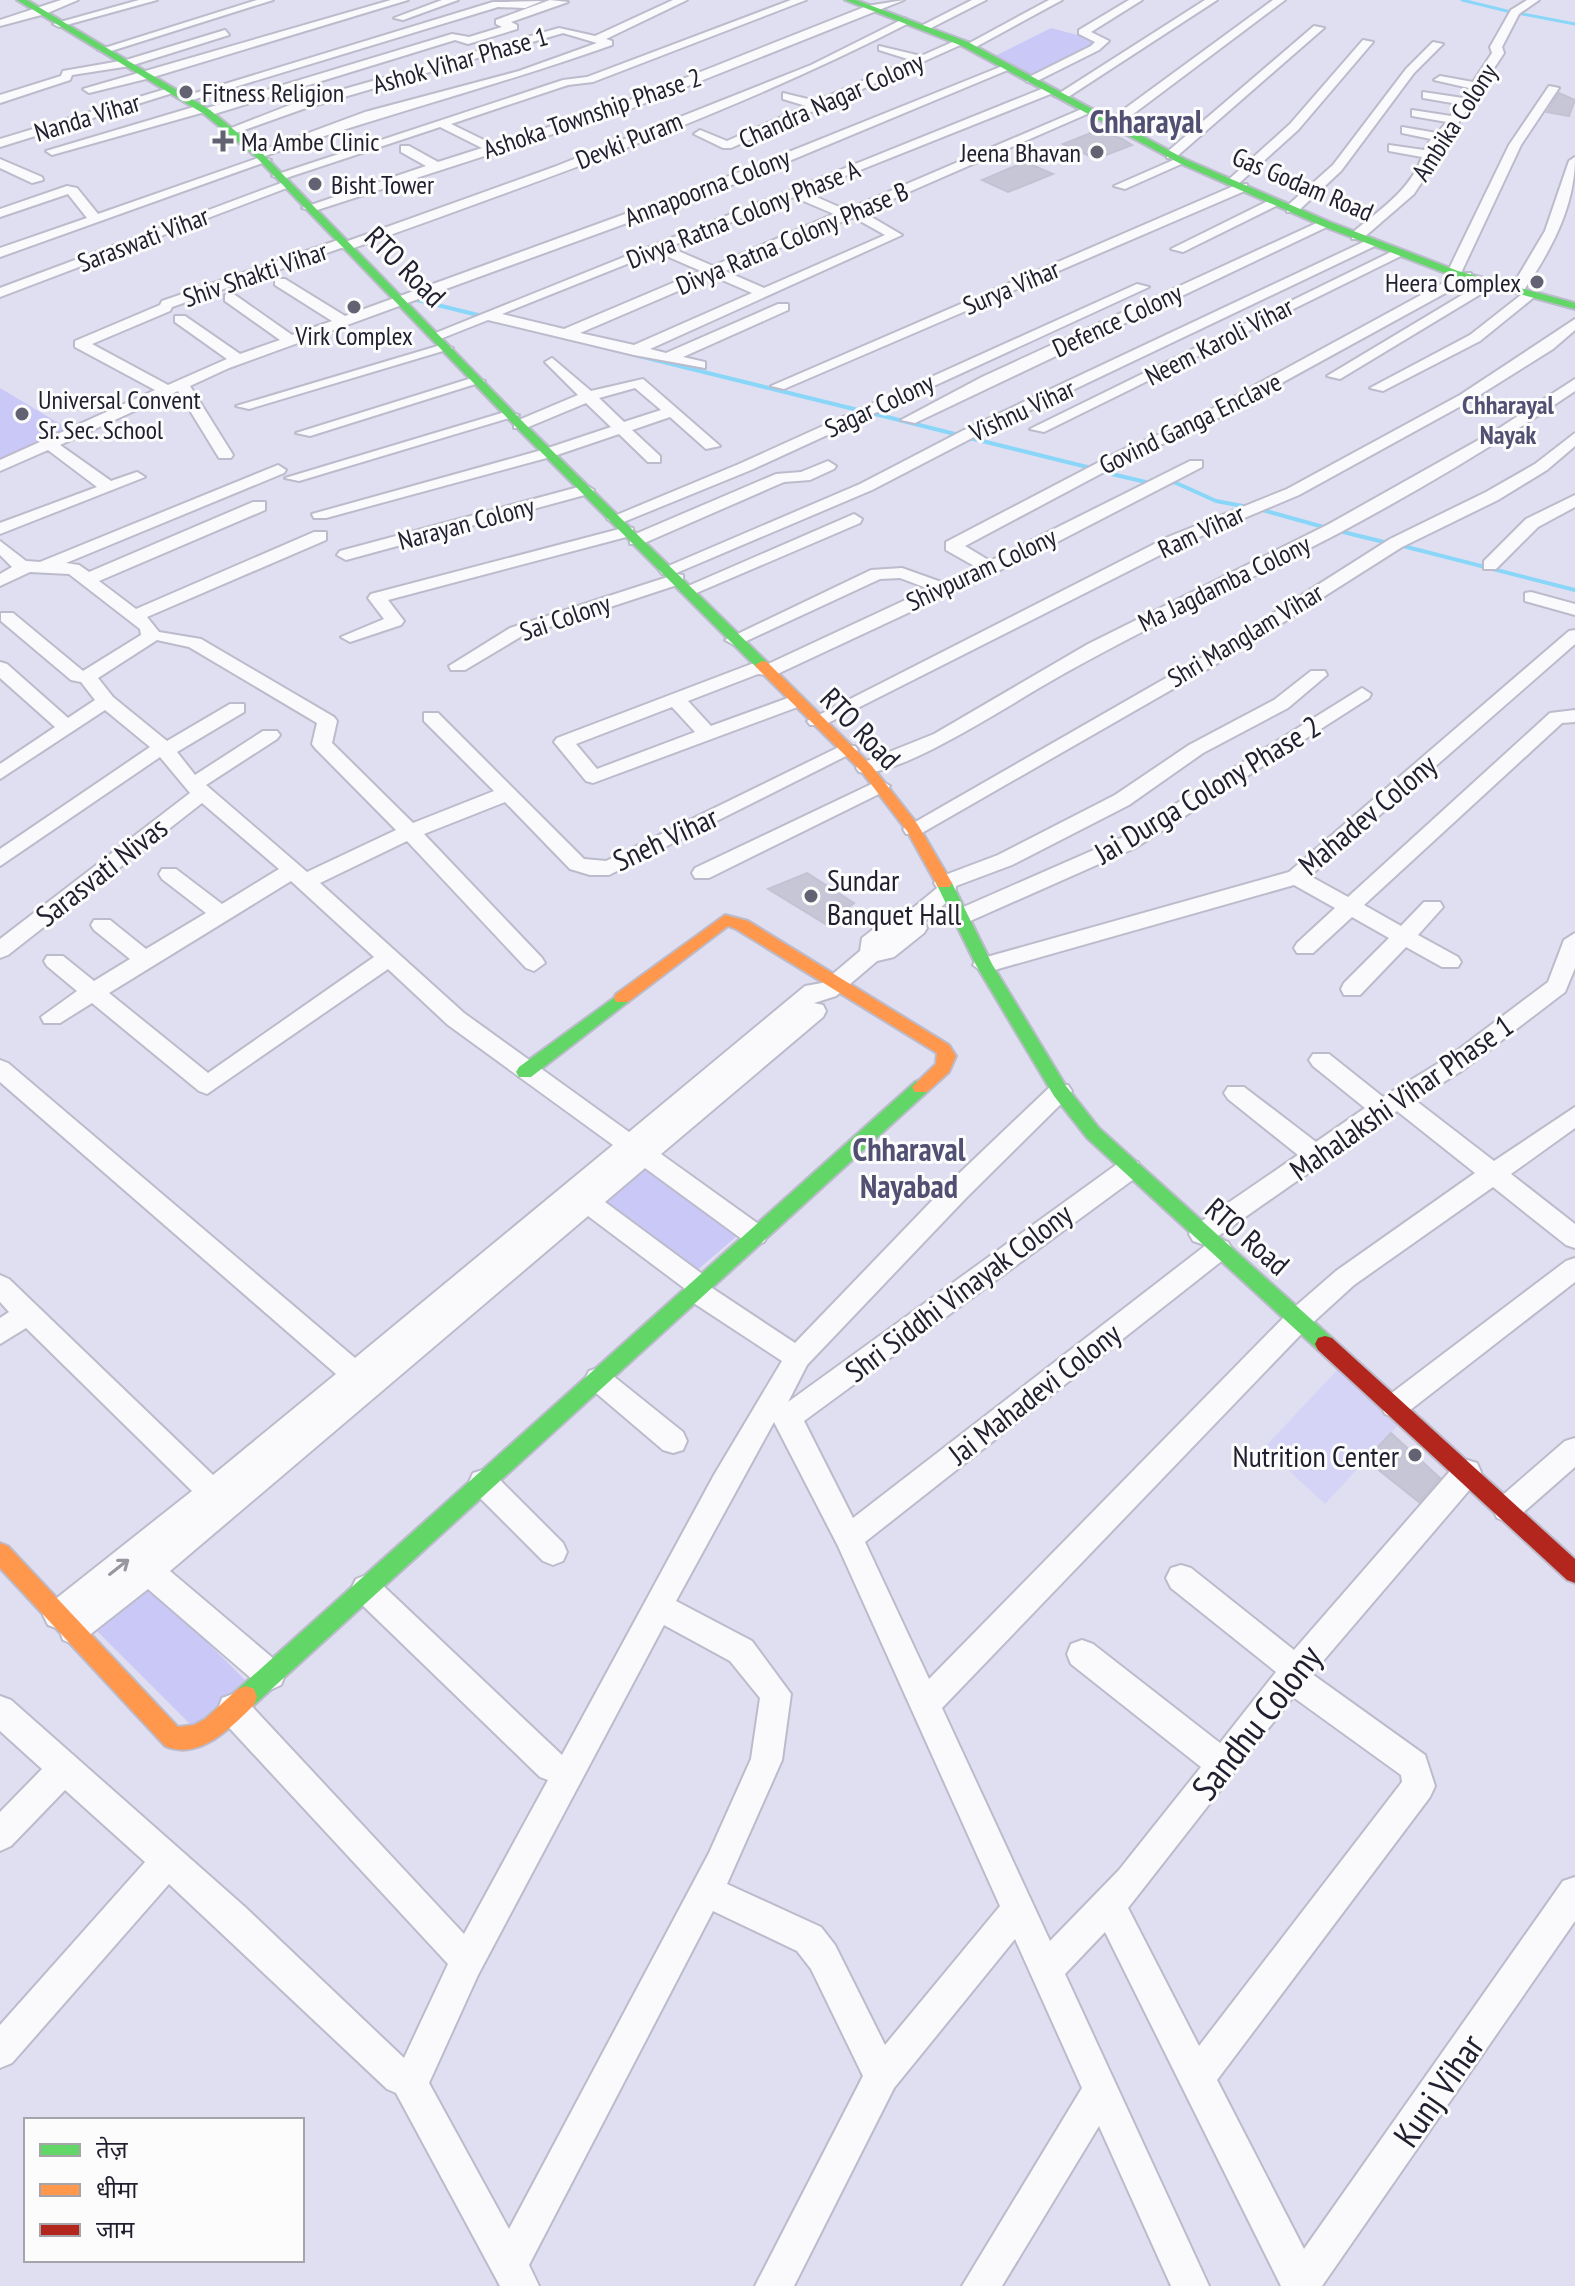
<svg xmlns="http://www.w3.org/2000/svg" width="1575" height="2286" viewBox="0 0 1575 2286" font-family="'PT Sans Narrow','Noto Sans Devanagari',sans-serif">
<rect width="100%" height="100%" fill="#dfdff1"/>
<!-- built -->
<path fill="#d5d4f7" d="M1340 1367 1400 1423 1325 1504 1264 1448Z"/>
<!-- green -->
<path fill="#cac8f6" d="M1051 28 1100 41 1032 77 995 56Z
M0 388 70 430 0 463Z
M643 1168 737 1236 695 1272 603 1204Z
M152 1587 245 1680 193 1727 97 1631Z"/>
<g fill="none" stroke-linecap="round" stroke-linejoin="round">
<!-- stream-far1 -->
<path stroke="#8ad6f8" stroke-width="3" d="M1462 0 1511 12
M1517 13 1575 24"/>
<!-- stream -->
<path stroke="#8ad6f8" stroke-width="4" d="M417 300 482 316
M635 355 862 411
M871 413 959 435
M970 438 1091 468
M1103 472 1150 483
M1168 484 1174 482 1216 501 1248 507
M1259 509 1327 528
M1339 531 1388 543
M1399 545 1575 590"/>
</g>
<!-- building -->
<path fill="#c7c6d6" stroke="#c2c2d2" stroke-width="2" d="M1559 93 1575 100 1569 116 1547 112Z
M1098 130 1122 139 1132 145 1096 159 1063 144Z
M1025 162 1053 174 1008 192 982 180Z
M807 873 854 903 827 925 768 889Z
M1391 1433 1440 1478 1419 1502 1366 1460Z"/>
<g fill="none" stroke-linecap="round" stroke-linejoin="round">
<!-- street casing -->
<g stroke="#bbbbcb" stroke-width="4">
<path id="street" d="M61 0H78L45 14 0 26V20Z
M139 0H157L59 27 53 24Z
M257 0H273L108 52 98 50Z
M391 0H408L150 78 89 93 83 89Z
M442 0H458L403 20 394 18Z
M550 0 568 2 511 22 517 25V29L468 44 455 40 211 115 201 113 52 155 46 151 197 106 207 108 452 34 469 37 502 27 496 24V20Z
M673 0H687L606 39 612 41V45C497 86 378 116 262 157L252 154 365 112 519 71 597 43 563 33 303 109 236 133 226 130 295 103 559 28 595 36Z
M791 0H806L593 82 568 85 451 124 494 145 622 103 867 6 904 0 630 109 314 211 302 208 426 166 401 152V146H409L438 162 482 148 440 127 283 179 272 176 563 80 587 77Z
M972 0H986L927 30 917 28Z
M1049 0H1062L974 48 964 46Z
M1129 0H1142L1091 32 1109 41 1099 50 1035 82H1027V78L1091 46 1095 42 1079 34V30Z
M1205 0H1217L1065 99 1055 96Z
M1273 0H1285L1116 127H1108V121Z
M1527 0H1539L1519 14 1502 47 1504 53 1455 128 1438 146 1429 171 1414 194 1362 239H1352V233C1378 211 1410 191 1422 157L1389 151V145L1424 150 1431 139 1402 133V127L1437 133 1447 122 1412 116V110L1451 116 1458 104 1423 98V92L1463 98 1469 88 1434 80 1440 76 1473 82 1492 53 1490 47 1511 10Z
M542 1 525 8 498 7 189 101 179 98 493 2Z
M905 18 909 23C730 115 539 181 351 249L341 248 172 307 170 311 92 344 168 385 227 359 175 322V316H185L240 354 280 340 225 301V295H235L292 335 332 321 275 285V279H285L345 316 724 178 1005 65 1015 67 734 184 229 368 190 386 233 455 231 458H219L178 391 60 445 111 481 137 472 145 477 0 534V523L97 487 48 450 0 471V460L155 390 75 347V341L160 305 162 301 338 240 348 241 554 167 811 65Z
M1314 26 1324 28 1175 158H1167V152Z
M225 30 229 35 130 66 72 75 70 80 0 103V95L61 76 63 71 126 60Z
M957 40 967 42 731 148H723L694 134 700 130 727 141 806 106 783 99V93L816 101 911 60 879 50V46L921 56Z
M1363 40 1373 42 1298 130 1237 185 1247 184V190L784 389 771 386 1236 185 1226 182 1290 124Z
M1433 42 1443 44 1414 73 1341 171 1297 212H1287V206L1333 165 1406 69Z
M1049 86 1055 90 1053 93 805 192 846 210 1084 108 1094 111 863 212 902 235 650 349 666 353 778 304H788V310L683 357 705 362V368L634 355 488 320 440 339 428 336ZM794 197 834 214 713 266 669 247ZM853 217 885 235 764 288 725 271ZM657 252 701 271 564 329 502 314ZM713 276 752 293 634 345 580 333Z
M1549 86 1559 88 1521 145 1461 273H1471V279L1196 430 1136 455 965 546 990 561 1190 461H1202V467L1034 554 773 676 758 674 688 701 711 726 796 695 805 701 803 705 593 783 586 781 554 742 557 738 754 663 768 664 929 589 900 578 880 579 740 644 734 645 725 640 871 570 902 568 944 583 976 567 946 550V542L1124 449 1184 424 1454 277 1447 273 1509 145ZM672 707 695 732 597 769 576 744Z
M169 88 179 91 0 147V139Z
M261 157 271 160 0 257V248L87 218 68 194 0 217V209L67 186 77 188 98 214Z
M1575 157C1575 208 1550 252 1522 293H1512L1510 290 1545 231 1569 161Z
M1178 158 1188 161 1125 189 1114 186Z
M0 159 42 177 43 180 32 183 0 168Z
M281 183 292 186 0 297V288Z
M1272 199 1284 202 1183 252 1171 249Z
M1321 221 1333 224 915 423 901 420 982 377Z
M1372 238 1379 242 1377 245 974 437 872 490 674 574H662L659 570 860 484 962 431Z
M1395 250 1407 253 1044 432 1030 429Z
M1487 280 1499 283 1340 379 1327 376Z
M1137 284 1149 287 751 470 621 523 615 524 607 519 739 464Z
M1526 291 1538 294 1480 341 1383 391 1370 388 1470 335Z
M1575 319V330L1553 349 1470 401 1299 495 1180 545 824 725H810L807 721 1168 537 1287 489 1460 395Z
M441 345 453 348 249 409 236 406Z
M552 358 591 391 643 379 720 446 706 449 670 417 632 430 660 456V462H648L619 434 554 456 326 518H314L312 514 542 450 611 427 586 403 526 428H514V422L578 395 545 362ZM635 388 661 410 624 422 599 398Z
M472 378 485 381 310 436 296 433Z
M1575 379V391C1500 442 1421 489 1341 532 1240 585 1136 631 1039 688 1007 707 891 781 859 772L856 768 859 764 934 734 1088 644 1329 524 1498 429Z
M505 412 519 415 299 481 285 478Z
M1575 433V446L1547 470 1498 500 1402 547 1232 655 920 834H906L903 829 1220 647 1390 539 1486 492 1535 464Z
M828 461 836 466 834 469 810 480 784 482 642 544H630V536L388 600 404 621 401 625 350 642 341 637 384 619 368 598 371 594 627 527 633 528V535L776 474 801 472Z
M278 465 286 470 284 473 66 563 79 565 89 572 253 502H265V510L99 581 136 609 314 532H326V540L147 617 159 632 201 639 334 717 337 721 332 743 413 823 494 791 424 721V713H438L584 859 606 861 841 746H855L858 750 609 875H590L570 869 505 802 424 834 542 958 545 963 534 971 526 968 407 841 320 883 464 1013 629 1132 805 986 822 983 860 951 862 938 890 916 907 913 937 888 934 883 937 878 998 855 1115 795 1189 745 1274 700 1311 671H1325L1327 675 1288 708 1203 753 1129 805 1012 865 956 886 955 895 924 922 927 928 924 933 894 957 877 961 836 996 814 1003 823 1005 826 1011 823 1017 661 1154 764 1228 768 1235 764 1242 755 1245 746 1242 645 1168 605 1202 709 1279 712 1288 795 1343 948 1184 1052 1085H1068L1072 1091 1068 1097 966 1198 807 1365 788 1402 1120 1162H1138L1141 1169 1138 1176 804 1421 853 1518 1210 1242 1219 1239 1228 1242 1232 1249 1228 1256 865 1542 929 1679 1290 1311 1336 1271 1475 1173 1397 1111 1211 1241 1202 1244 1193 1241 1189 1234 1193 1227 1298 1155 1228 1099 1224 1093 1228 1087H1244L1316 1142 1365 1108 1313 1066 1309 1060 1313 1054H1329L1383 1097 1447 1058 1548 982 1564 940 1575 933V968L1565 992 1463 1070 1415 1100 1494 1161 1575 1107V1128L1511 1174 1575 1224V1248L1566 1245 1493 1187 1354 1285 1308 1327 942 1708 1050 1941 1119 1870 1201 1767 1071 1664 1067 1654 1071 1644 1082 1640 1093 1644 1220 1743 1276 1672 1171 1588 1166 1578 1171 1568 1181 1565 1191 1568 1294 1650 1457 1463 1467 1460 1477 1463 1481 1472 1477 1481 1312 1674 1425 1755 1435 1786 1430 1797 1217 2080 1304 2249 1563 1881 1575 1877V1921L1322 2286H1281L1105 1932 1065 1974 1209 2286H1171L1099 2126 1002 2286H962L1082 2088 1015 1939 894 2088 794 2286H755L863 2076 811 1969 797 1951 713 1911 529 2265 539 2286H500L396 2093 387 2089 169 1884 12 2063 0 2068V2025L145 1862 65 1790 11 1846 0 1851V1812L42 1769 0 1731V1696L11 1700 245 1907 404 2058 448 1964 222 1720 218 1709 222 1698 233 1694 244 1698 464 1934 548 1780 540 1777 356 1599 351 1589 356 1579 366 1575 376 1579 562 1755 714 1475 782 1361 686 1298 684 1288 588 1216 170 1571 281 1665 285 1675 281 1685 270 1690 259 1685 148 1589 83 1640 73 1644 63 1640 59 1629 48 1625 43 1615 48 1605 192 1491 26 1328 0 1344V1318L9 1312 0 1302V1275L9 1279 213 1475 336 1374 0 1082V1060L8 1063 355 1358 613 1145 448 1025 388 969 207 1094 199 1091 92 1003 60 1023H44L41 1017 77 991 47 966 44 961 47 956H63L94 981 130 959 94 930 91 925 94 920H110L146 949 206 913 162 879 159 874 162 869H176L222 904 279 869 202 803 8 955 0 958V939L190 793 160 757 0 866V849L150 747 105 710 0 779V764L55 727 0 678V662L7 664 68 718 95 700 81 682 71 680 1 621V613H13L83 671 141 635 140 629 69 574 30 572 0 586V574L12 567 0 555V541L26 561 40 562ZM157 640 189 647 317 723 312 744 315 748 396 830 307 872 206 785 277 739 280 735 277 731H263L195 775 177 752 244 712V704H230L167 741 113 697 98 678ZM291 881 374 957 208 1073 109 993ZM774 1422 838 1546 1000 1906 885 2045 835 1945 821 1927 727 1884 782 1760 791 1694 752 1641 676 1601ZM664 1625 730 1661 760 1698 751 1759 709 1853 509 2229 429 2083 478 1975ZM1293 1697 1401 1775 1402 1782 1199 2046 1128 1908Z
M586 485 594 490 592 493 346 560 337 555 340 551Z
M1575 495V507L1538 527 1496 569H1484V561L1526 519Z
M854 514 862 519 860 523 694 594 688 595 679 590Z
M677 574 683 575V583L522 636 465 670H451L449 666 510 628Z
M1531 592 1575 604V615L1525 601V593Z
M1575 630V644L1310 876 1348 897 1550 713 1575 710V722L1562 723 1364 905 1401 926 1424 902H1440L1443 907 1418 935 1458 957 1461 962 1458 967H1442L1406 947 1360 995H1344L1341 989 1344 983 1389 938 1352 917 1313 953H1297L1294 948 1297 943 1335 908 1294 885 984 973 973 965 976 960 1289 872 1569 631Z
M1362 688 1371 694 1369 698 1135 848 968 922H952L949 917 952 912 1121 838Z
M880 780 890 786 887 790 709 878H695L692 873 695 868Z
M1575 1258V1282L1405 1414 1395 1418 1385 1414 1381 1406 1385 1398 1566 1261Z
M598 1368 607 1371 683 1432 687 1441 683 1450 673 1453 663 1450 589 1387 585 1379 589 1371Z
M1575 1438V1467L1517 1518 1507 1522 1497 1518 1493 1509 1497 1500 1565 1441Z
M483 1470 493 1473 563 1543 567 1552 563 1561 553 1565 543 1561 473 1491 469 1482 473 1473Z"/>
</g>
<!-- fast casing -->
<g stroke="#bbbbcb" stroke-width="4">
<path id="fast" d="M17 0H27L210 110 261 152 524 423 767 662V668H757L516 427 255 156 204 114Z
M845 0H856L968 42 1185 159 1330 222 1458 271 1575 303V309L1450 275 1322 226 1179 163 962 46Z
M944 878 952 883 992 964 1066 1086 1099 1128 1332 1338 1335 1344 1332 1350 1325 1352 1318 1350 1087 1138 1054 1096 976 965 936 883Z
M622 992 630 998 628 1002 531 1077H519L516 1072 519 1067Z
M921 1080 927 1082 930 1087 927 1092 254 1705 246 1708 238 1705 235 1697 238 1689 915 1082Z"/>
</g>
<!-- slow casing -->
<g stroke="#bbbbcb" stroke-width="4">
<path id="slow" d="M762 661 767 662 871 765 918 825 952 883 950 887H938L907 831 861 771 757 668 755 665Z
M725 915 748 921 949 1045 956 1056 949 1072 927 1092H915L912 1087 936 1064 937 1053 736 929 728 926 628 1002H616L614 998 616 994Z
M0 1543 8 1546 178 1727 194 1725 205 1719 238 1689 246 1686 254 1689 257 1697 254 1705C231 1727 200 1761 165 1746L0 1568Z"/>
</g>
<!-- jam casing -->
<g stroke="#bbbbcb" stroke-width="4">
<path id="jam" d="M1325 1336 1332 1338 1575 1559V1583L1567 1580 1318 1350 1315 1344 1318 1338Z"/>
</g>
<!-- street -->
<use href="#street" fill="#fafafd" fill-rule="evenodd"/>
<!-- fast -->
<use href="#fast" fill="#63d668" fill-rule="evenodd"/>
<!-- slow -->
<use href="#slow" fill="#ff974d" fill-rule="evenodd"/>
<!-- jam -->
<use href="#jam" fill="#b3261e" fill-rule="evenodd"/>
</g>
<!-- one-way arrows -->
<defs><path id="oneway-shaft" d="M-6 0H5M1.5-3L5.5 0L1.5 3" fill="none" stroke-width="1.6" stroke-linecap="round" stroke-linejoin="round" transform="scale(2)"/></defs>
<use stroke="#9897a0" href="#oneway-shaft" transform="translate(119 1567) rotate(-38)"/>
<!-- markers -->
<g fill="#636273" stroke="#fcfcfc" stroke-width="3">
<circle cx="186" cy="92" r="8"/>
<path d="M219 129h8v8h8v8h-8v8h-8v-8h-8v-8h8z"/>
<circle cx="1097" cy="152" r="8"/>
<circle cx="315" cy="184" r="8"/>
<circle cx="1537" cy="282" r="8"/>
<circle cx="354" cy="307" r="8"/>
<circle cx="22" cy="414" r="8"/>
<circle cx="811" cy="896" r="8"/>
<circle cx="1415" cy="1455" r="8"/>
</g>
<g text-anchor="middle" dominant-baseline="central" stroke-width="6" stroke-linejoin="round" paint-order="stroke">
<!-- far-street labels -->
<g font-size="26" fill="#201f2f" stroke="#fcfcfc">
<text transform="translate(460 60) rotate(-16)">Ashok Vihar Phase 1</text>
<text transform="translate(831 100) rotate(-24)">Chandra Nagar Colony</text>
<text transform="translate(592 113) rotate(-19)">Ashoka Township Phase 2</text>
<text transform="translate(87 117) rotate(-17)">Nanda Vihar</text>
<text transform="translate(1454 122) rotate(-57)">Ambika Colony</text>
<text transform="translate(629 140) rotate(-22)">Devki Puram</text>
<text transform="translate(1303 184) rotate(23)">Gas Godam Road</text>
<text transform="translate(707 187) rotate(-21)">Annapoorna Colony</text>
<text transform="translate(743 214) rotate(-22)">Divya Ratna Colony Phase A</text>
<text transform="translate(792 238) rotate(-23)">Divya Ratna Colony Phase B</text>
<text transform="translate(143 239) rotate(-21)">Saraswati Vihar</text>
<text transform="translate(255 274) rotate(-19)">Shiv Shakti Vihar</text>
<text transform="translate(1011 287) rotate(-23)">Surya Vihar</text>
<text transform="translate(1117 320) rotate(-25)">Defence Colony</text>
<text transform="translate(1219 341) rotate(-27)">Neem Karoli Vihar</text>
<text transform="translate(879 405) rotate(-25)">Sagar Colony</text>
<text transform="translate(1022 410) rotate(-25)">Vishnu Vihar</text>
<text transform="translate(1190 423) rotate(-26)">Govind Ganga Enclave</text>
<text transform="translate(466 523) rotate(-15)">Narayan Colony</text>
<text transform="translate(1201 531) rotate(-25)">Ram Vihar</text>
<text transform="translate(981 569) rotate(-25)">Shivpuram Colony</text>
<text transform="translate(1224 583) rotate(-26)">Ma Jagdamba Colony</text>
<text transform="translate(565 617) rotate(-19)">Sai Colony</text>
<text transform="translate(1245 635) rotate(-31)">Shri Manglam Vihar</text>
</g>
<!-- far-poi labels -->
<g font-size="26" fill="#201f2f" stroke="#fcfcfc" text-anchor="start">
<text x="202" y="92">Fitness Religion</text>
<text x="241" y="141">Ma Ambe Clinic</text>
<text x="1081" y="152" text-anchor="end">Jeena Bhavan</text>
<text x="331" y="184">Bisht Tower</text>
<text x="1521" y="282" text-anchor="end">Heera Complex</text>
<text x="354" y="335" text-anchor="middle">Virk Complex</text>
<text x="38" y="399">Universal Convent<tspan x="38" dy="30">Sr. Sec. School</tspan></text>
</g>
<!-- far-neighbourhood labels -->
<g font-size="26" font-weight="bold" fill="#515073" stroke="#fcfcfc">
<text x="1508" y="404">Chharayal<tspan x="1508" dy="30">Nayak</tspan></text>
</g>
<!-- street labels -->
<g font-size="30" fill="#201f2f" stroke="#fcfcfc">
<text transform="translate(406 266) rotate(45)">RTO Road</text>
<text transform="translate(861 728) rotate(46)">RTO Road</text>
<text transform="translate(1207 789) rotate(-31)">Jai Durga Colony Phase 2</text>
<text transform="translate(1367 814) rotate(-40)">Mahadev Colony</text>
<text transform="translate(665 838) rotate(-25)">Sneh Vihar</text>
<text transform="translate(101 871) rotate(-38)">Sarasvati Nivas</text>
<text transform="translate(1401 1097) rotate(-35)">Mahalakshi Vihar Phase 1</text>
<text transform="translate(1248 1236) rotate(41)">RTO Road</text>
<text transform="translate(958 1292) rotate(-37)">Shri Siddhi Vinayak Colony</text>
<text transform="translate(1034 1393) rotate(-38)">Jai Mahadevi Colony</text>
</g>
<!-- poi labels -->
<g font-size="30" fill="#201f2f" stroke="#fcfcfc" text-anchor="start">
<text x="827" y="879">Sundar<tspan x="827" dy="34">Banquet Hall</tspan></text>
<text x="1399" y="1455" text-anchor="end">Nutrition Center</text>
</g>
<!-- far-district labels -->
<g font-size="32" font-weight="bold" fill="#515073" stroke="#fcfcfc">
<text x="1146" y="121">Chharayal</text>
</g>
<!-- neighbourhood labels -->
<g font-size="32" font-weight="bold" fill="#515073" stroke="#fcfcfc">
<text x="909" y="1149">Chharaval<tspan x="909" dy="37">Nayabad</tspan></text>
</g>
<!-- near-street labels -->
<g font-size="36" fill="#201f2f" stroke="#fcfcfc">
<text transform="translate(1256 1722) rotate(-52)">Sandhu Colony</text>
<text transform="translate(1438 2090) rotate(-55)">Kunj Vihar</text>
</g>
</g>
<!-- legend -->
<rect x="24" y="2118" width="280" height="144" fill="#fcfcfc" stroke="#a4a4aa" stroke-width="2"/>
<rect x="40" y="2144" width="40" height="12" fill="#63d668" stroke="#a4a4aa" stroke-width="2"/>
<text x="96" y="2158" font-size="24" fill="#201f2f">तेज़</text>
<rect x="40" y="2184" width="40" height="12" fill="#ff974d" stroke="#a4a4aa" stroke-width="2"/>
<text x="96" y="2198" font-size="24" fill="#201f2f">धीमा</text>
<rect x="40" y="2224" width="40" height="12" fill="#b3261e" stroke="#a4a4aa" stroke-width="2"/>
<text x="96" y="2238" font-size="24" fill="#201f2f">जाम</text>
</svg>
